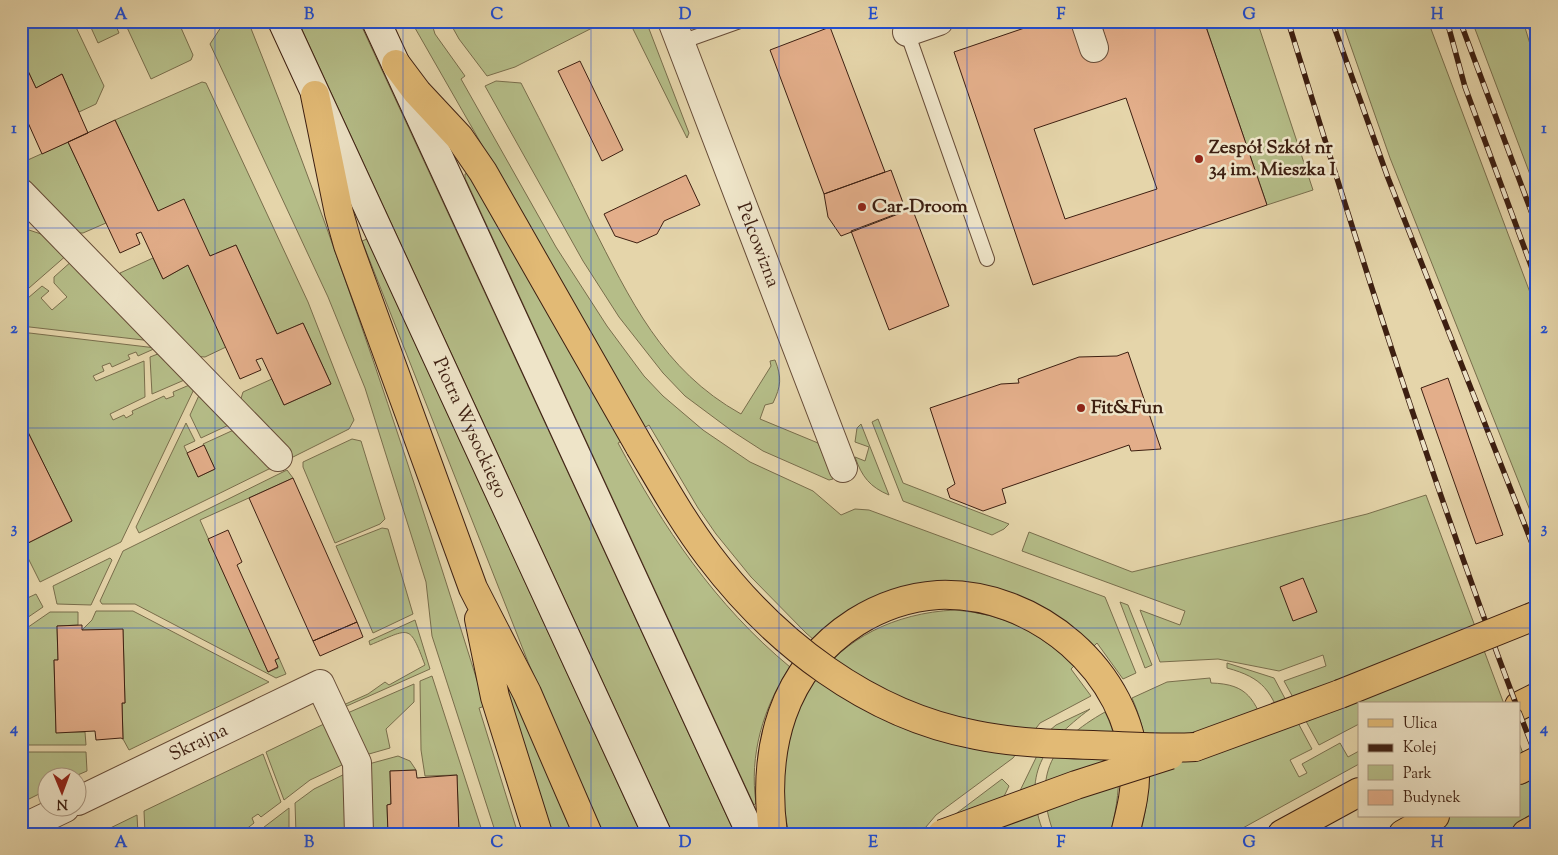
<svg xmlns="http://www.w3.org/2000/svg" width="1558" height="855" viewBox="0 0 1558 855" font-family="'Sorts Mill Goudy',serif">
<rect width="100%" height="100%" fill="#e5d5aa"/>
<filter id="stains"><feTurbulence type="fractalNoise" baseFrequency=".004" numOctaves="4"/><feColorMatrix values="0 0 0 0 .2 0 0 0 0 .09 0 0 0 0 .02 0 0 0 .5 -.17"/></filter>
<radialGradient id="worn" r=".72"><stop offset=".6" stop-color="#630" stop-opacity="0"/><stop offset="1" stop-color="#630" stop-opacity=".3"/></radialGradient>
<!-- green -->
<path fill="#b5bd88" stroke="#796e4c" d="M21 21H73L104 86 96 104 79 112 62 74 36 88 21 56Z
M88 21H114L119 33 98 43Z
M124 21H178L193 55 191 60 151 79Z
M225 21H248C338 245 413 475 485 706L479 708 518 834H496L432 636 426 582 365 388 328 297 210 44Z
M298 21H359L362 27 735 834H673Z
M411 21H431L435 34 465 76 461 79 556 247 607 326 644 376 663 396 703 430 750 462 813 491 841 515 855 509 869 510 1105 597 1136 673 1123 679 1097 643 1093 647 1072 628 1051 613 994 590 814 640 806 633 751 577 716 534 698 508 649 425 644 428Z
M449 21H606L515 67 487 76 459 39Z
M629 21H646L689 133 687 138Z
M1204 21H1257L1313 190 1267 205Z
M1342 21H1428L1537 311V528L1390 158Z
M1472 21H1523L1537 67V193Z
M496 81 521 83C545 129 568 176 591 223 630 299 662 370 741 414L771 366 770 361 775 360C782 378 781 386 773 403L765 405 760 419 818 443 833 479 829 480 763 451 732 431 685 396 663 373 619 317 583 261 485 86Z
M202 82 206 83 308 302 354 420 349 429 291 458 239 405 243 392 272 379 284 405 331 384 303 323 277 334 236 245 210 256 158 211 115 120Z
M68 142 106 223 83 233H72L22 180 21 163Z
M468 173 622 441 618 443C663 527 715 605 790 667 763 707 749 756 756 803L754 805 465 178V174Z
M29 230 50 237 68 254 21 295V239L28 235 26 232Z
M367 239 641 834H603L528 662 362 241Z
M153 258 163 279 188 265 226 347 205 357 192 356 129 292 120 273Z
M73 260 152 341 21 326V304L42 286 49 291 41 298 52 310 67 297 54 283V277Z
M21 332 156 348 138 356 136 352 128 355 130 359 112 367 110 363 102 366 104 371 93 376 96 381 144 361 145 397 110 414 113 420 124 415 126 418 133 414 132 411 164 396 166 399 174 396 173 392 194 383 196 385 121 542 40 582 22 546 72 521 21 418Z
M163 352 189 378 152 394 150 357Z
M201 391 233 423 201 438 190 415Z
M878 419 903 483 1009 524 1004 529 992 535 903 501 872 422Z
M186 423 195 441 184 446 198 477 215 469 203 444 238 428 273 467 139 533 136 527Z
M861 424 889 495C870 487 862 477 855 457L865 461 869 447 855 442 857 428Z
M352 439 361 441 385 519 380 524 335 543 303 467V462Z
M287 470 293 478 200 520 268 672 278 668 275 660 279 658 286 674 276 678 135 604H102L100 601 123 551Z
M1426 495 1504 704H1359V724L1319 745 1284 681 1326 666 1323 655 1279 671 1218 659 1160 662 1140 610 1180 625 1185 611 1022 551 1029 532 1132 572 1367 514Z
M382 528 388 529 413 614 373 633 336 546Z
M110 558 112 560 91 605 57 604 53 586Z
M36 594 43 607 21 622V601Z
M1120 602 1128 605 1152 665 1145 668Z
M955 610C1009 615 1034 631 1075 665L1071 669 1091 696 1040 723 1013 758 936 815 920 834H789C762 715 831 616 955 610Z
M96 611H133L269 682 129 750 123 739 122 703H125L123 630H82L92 620Z
M50 612H78V625L57 626 58 660H54L56 732H85L86 745H21V632Z
M415 620 430 669 340 709 339 707 368 694 385 682 389 685 425 665C409 623 411 628 370 645L369 641Z
M1227 663 1274 678 1312 749 1290 760 1299 777 1307 773 1302 764 1340 743 1348 757 1359 751V764L1232 834H1140C1153 788 1151 741 1132 698L1167 682 1210 678 1211 683C1249 684 1254 700 1267 731L1284 726C1271 691 1264 678 1227 668Z
M432 676 483 834H459L457 775 425 776 421 750 420 681Z
M509 681 575 834H550L504 683Z
M414 684V702L386 729 390 748 362 756 343 715Z
M1090 709C1043 744 1021 775 1044 834H999L1049 731 1056 725Z
M1105 712C1124 749 1121 794 1110 834H1054C1032 774 1052 742 1105 712Z
M326 723 344 764 310 780 284 800 266 752Z
M1519 743 1537 790V834H1440L1431 816H1519Z
M21 752H86L87 771 73 777 48 778 47 790 21 803Z
M263 754 281 802 261 817 258 814 252 818 254 823 240 834H145L144 811Z
M398 756 410 761 416 770 390 771 391 804 387 805 388 834H366L365 765Z
M351 771 352 834H296L295 803 314 789Z
M1002 779 1009 786 986 834H934L945 822Z
M289 808V834H255Z
M137 815 138 834H98Z"/>
<!-- building -->
<path fill="#e3ae8a" stroke="#3d1f11" fill-rule="evenodd" d="M1045 21H1074L1085 51 1107 43 1100 21H1204L1267 205 1033 285 954 52ZM1126 98 1157 189 1065 219 1034 129Z
M830 27 885 172 824 194 770 50Z
M21 56 36 88 62 74 88 133 42 154 21 107Z
M580 61 623 150 602 161 558 71Z
M115 120 158 211 184 199 210 256 236 245 277 334 303 323 331 384 284 405 262 358 256 360 261 370 240 379 188 265 163 279 141 232 136 234 140 244 120 253 68 142Z
M891 170 906 211 841 236 828 217 824 194Z
M686 175 700 205 664 221 657 234 637 243 615 236 604 214Z
M912 208 949 306 889 330 851 231Z
M1128 352 1161 449 1131 451 1129 445 1002 489 1006 503 983 511 950 498 947 489 955 484 930 408 1001 384 1019 383 1018 379 1079 357 1117 356Z
M1448 378 1503 535 1476 544 1421 388Z
M21 418 72 521 22 546 21 544Z
M204 445 215 469 198 477 187 453Z
M293 478 357 622 313 641 249 498Z
M228 530 242 562 237 565 279 658 275 660 278 667 268 672 208 539Z
M1303 578 1317 612 1293 621 1280 587Z
M357 622 363 637 320 656 313 641Z
M82 625V630L123 629 125 703H122L123 739 121 738 96 740 95 731 56 733 54 660H58L57 626Z
M416 770 417 778 457 775 459 834H388L387 805 391 804 390 771Z"/>
<g fill="none" stroke-linecap="round" stroke-linejoin="round">
<!-- lane casing -->
<g stroke="#674c37" stroke-width="16">
<path id="lane" d="M1534 21 1537 29
M906 29 987 259
M681 42 740 21"/>
</g>
<!-- street casing -->
<g stroke="#674c37" stroke-width="30">
<g id="street">
<path id="s1" d="M672 21 843 468"/>
<path d="M1085 21 1094 48"/>
<path d="M907 32 939 21"/>
<path d="M21 193 278 457"/>
<path id="s2" d="M78 801 320 684 357 763 359 834"/>
<path d="M21 829 65 808"/>
</g>
</g>
<!-- secondary casing -->
<g stroke="#3d1f11" stroke-width="30">
<g id="secondary">
<path id="s3" d="M282 21 657 834"/>
<path d="M376 21 751 834"/>
</g>
</g>
<!-- primary casing -->
<g stroke="#3d1f11" stroke-width="30">
<path id="primary" d="M396 64 417 92 459 137 483 172 640 447
M315 95 339 213 348 245 473 588 527 693 588 834
M479 619 495 697 538 834
M1519 706 1537 697
M1195 747 1340 694
M773 834C762 750 781 670 856 622 880 607 909 597 938 595 1035 591 1131 671 1135 771 1136 792 1130 813 1125 834
M1282 834 1359 792"/>
</g>
<!-- highway casing -->
<g stroke="#3d1f11" stroke-width="30">
<path id="highway" d="M1519 770 1537 761
M1403 834 1435 816
M1526 834 1537 828"/>
</g>
<!-- lane -->
<use href="#lane" stroke="#eee4c8" stroke-width="14"/>
<!-- street -->
<use href="#street" stroke="#eee4c8" stroke-width="28"/>
<!-- secondary -->
<use href="#secondary" stroke="#eee4c8" stroke-width="28"/>
<!-- primary -->
<use href="#primary" stroke="#e2ba75" stroke-width="28"/>
<!-- highway -->
<use href="#highway" stroke="#e2ba75" stroke-width="28"/>
<!-- rail casing -->
<g stroke="#3d1f11" stroke-width="5.5">
<path id="rail" d="M1288 21C1359 251 1431 479 1516 704
M1332 21 1388 178 1537 556
M1447 21 1465 87 1537 282
M1460 21 1537 227
M1519 712 1537 758"/>
</g>
<!-- rail -->
<use href="#rail" stroke="#eee4c8" stroke-width="4" stroke-dasharray="11" stroke-linecap="butt"/>
<!-- primary-bridge casing -->
<g stroke="#3d1f11" stroke-width="30" stroke-linecap="butt">
<path id="primary-bridge" d="M640 447C662 484 683 522 709 556 774 642 868 715 976 735 1015 743 1054 744 1093 745 1127 746 1161 749 1195 747
M1340 694 1537 615
M942 834 1076 785 1170 755"/>
</g>
<!-- primary-bridge -->
<use href="#primary-bridge" stroke="#e2ba75" stroke-width="28"/>
</g>
<!-- grid -->
<path fill="none" stroke="#1d4ed8" stroke-width="1" stroke-opacity="0.55" d="M215 21V834M403 21V834M591 21V834M779 21V834M967 21V834M1155 21V834M1343 21V834M21 228H1537M21 428H1537M21 628H1537"/>
<!-- markers -->
<g fill="#8f2418" stroke="#eee4c8" stroke-width="2">
<circle cx="1199" cy="159" r="5"/>
<circle cx="862" cy="207" r="5"/>
<circle cx="1081" cy="408" r="5"/>
</g>
<g text-anchor="middle" dominant-baseline="central" stroke-width="5" stroke-linejoin="round" paint-order="stroke">
<!-- poi labels -->
<g font-size="19" font-weight="bold" fill="#3d1f11" stroke="#eee4c8" text-anchor="start">
<text x="1209" y="148">Zespół Szkół nr<tspan x="1209" dy="22">34 im. Mieszka I</tspan></text>
<text x="872" y="207">Car-Droom</text>
<text x="1091" y="408">Fit&amp;Fun</text>
</g>
<!-- street labels -->
<g font-size="19" fill="#3d1f11" stroke="#eee4c8">
<text stroke="none"><textPath href="#s1" startOffset="240">Pelcowizna</textPath></text>
<text stroke="none"><textPath href="#s3" startOffset="448">Piotra Wysockiego</textPath></text>
<text stroke="none"><textPath href="#s2" startOffset="134">Skrajna</textPath></text>
</g>
</g>
<!-- margin -->
<rect width="1558" height="855" fill="none" stroke="#e5d5aa" stroke-width="55"/>
<!-- legend -->
<rect x="1358" y="702" width="162" height="115" fill="#eee4c8" stroke="#a7957f"/>
<rect x="1368" y="719" width="25" height="8" fill="#e2ba75" stroke="#a7957f"/>
<text x="1403" y="728" font-size="15" fill="#3d1f11">Ulica</text>
<rect x="1368" y="744" width="25" height="8" fill="#3d1f11" stroke="#a7957f"/>
<text x="1403" y="752" font-size="15" fill="#3d1f11">Kolej</text>
<rect x="1368" y="765" width="25" height="15" fill="#b5bd88" stroke="#a7957f"/>
<text x="1403" y="778" font-size="15" fill="#3d1f11">Park</text>
<rect x="1368" y="790" width="25" height="15" fill="#e3ae8a" stroke="#a7957f"/>
<text x="1403" y="802" font-size="15" fill="#3d1f11">Budynek</text>
<!-- north arrow -->
<g transform="translate(62 792) rotate(179)"><circle r="24" fill="#eee4c8" stroke="#a7957f"/>
<path d="M0-4L9 19L0 12L-9 19Z" fill="#8f2418"/>
<text y="-8" font-size="14" font-weight="bold" text-anchor="middle" fill="#3d1f11">N</text>
</g>
<rect x="28" y="28" width="1502" height="800" fill="none" stroke="#1d4ed8" stroke-width="2"/>
<g font-size="16" text-anchor="middle" font-weight="bold" fill="#1d4ed8">
<text x="121" y="19">A</text>
<text x="309" y="19">B</text>
<text x="497" y="19">C</text>
<text x="685" y="19">D</text>
<text x="873" y="19">E</text>
<text x="1061" y="19">F</text>
<text x="1249" y="19">G</text>
<text x="1437" y="19">H</text>
<text x="14" y="133">1</text>
<text x="1544" y="133">1</text>
<text x="14" y="333">2</text>
<text x="1544" y="333">2</text>
<text x="14" y="533">3</text>
<text x="1544" y="533">3</text>
<text x="14" y="733">4</text>
<text x="1544" y="733">4</text>
<text x="121" y="847">A</text>
<text x="309" y="847">B</text>
<text x="497" y="847">C</text>
<text x="685" y="847">D</text>
<text x="873" y="847">E</text>
<text x="1061" y="847">F</text>
<text x="1249" y="847">G</text>
<text x="1437" y="847">H</text>
</g>
<rect width="100%" height="100%" filter="url(#stains)"/>
<rect width="100%" height="100%" fill="url(#worn)"/>
</svg>
